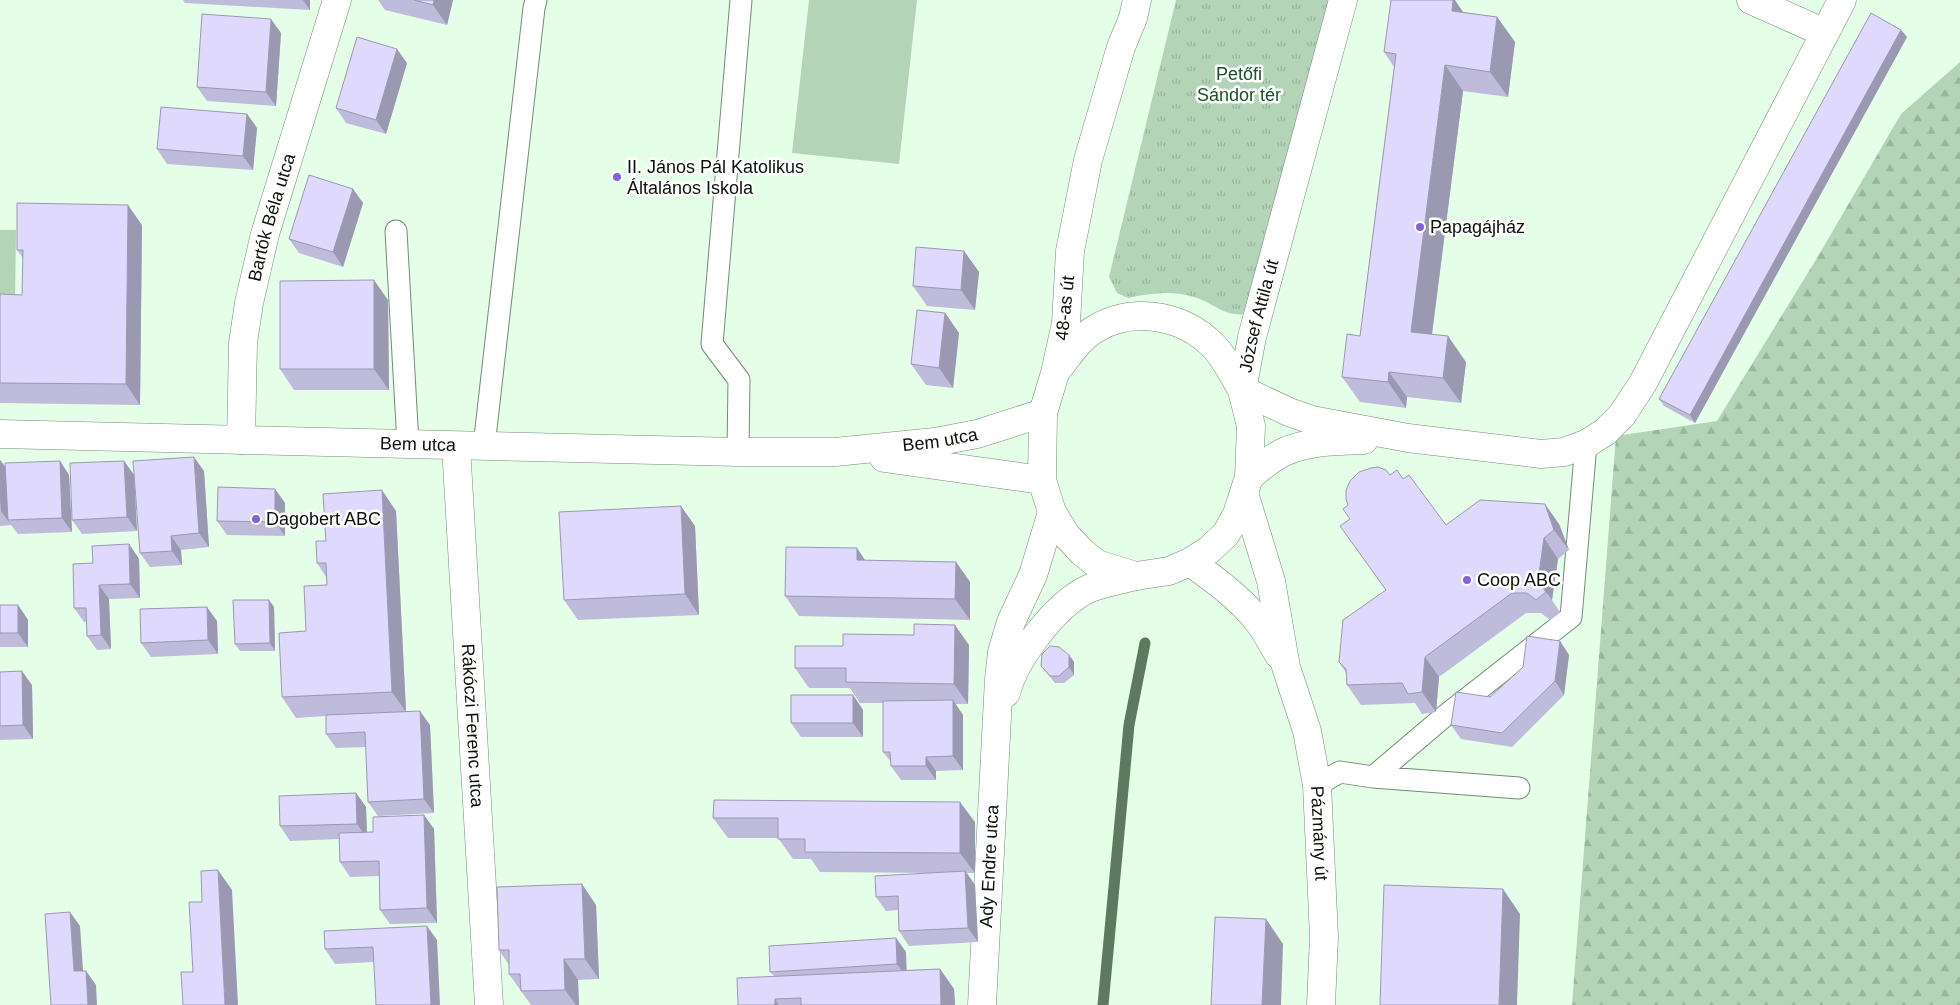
<svg xmlns="http://www.w3.org/2000/svg" width="1960" height="1005" viewBox="0 0 1960 1005" font-family="Arial,sans-serif">
<defs>
<pattern id="forest-firs" width="22" height="20" patternUnits="userSpaceOnUse" patternTransform="scale(1.25)"><rect width="22" height="20" fill="#b4d4b7"/><path d="M5 1l3.5 6h-7zM16 11l3.5 6h-7z" fill="#99b59c"/></pattern>
<pattern id="park-tufts" width="24" height="20" patternUnits="userSpaceOnUse" patternTransform="scale(1.25)"><rect width="24" height="20" fill="#b4d4b7"/><path d="M3 7l-1-3M5 7V3M7 7l1-3M15 17l-1-3M17 17v-4M19 17l1-3" fill="none" stroke="#99b59c"/></pattern>
</defs>
<rect width="100%" height="100%" fill="#e5fee7"/>
<!-- forest -->
<path fill="url(#forest-firs)" d="M1960 62V1005H1572L1616 436 1717 421 1817 258 1901 114Z"/>
<!-- park -->
<path fill="url(#park-tufts)" d="M1176 0H1346L1253 313C1224 319 1219 305 1194 297 1173 290 1149 293 1128 298L1117 293 1109 277Z"/>
<!-- pitch -->
<path fill="#b4d4b7" d="M809 0H917L899 164 792 153Z
M0 230H16L15 303H0Z"/>
<g fill="none" stroke-linecap="round" stroke-linejoin="round">
<!-- stream -->
<path stroke="#5d7960" stroke-width="11" d="M1103 1005 1129 725 1145 643"/>
<!-- lane casing -->
<g stroke="#748b77" stroke-width="23">
<path id="lane" d="M396 231 408 444
M484 446 534 8 536 0
M738 452 739 380 712 344 741 0
M1373 777 1446 715 1571 617 1586 444
M1317 785 1340 772 1373 777 1519 788"/>
</g>
<!-- street casing -->
<g stroke="#748b77" stroke-width="29">
<g id="street">
<path d="M1825 33 1842 0"/>
<path d="M1242 390 1289 412 1312 420 1408 438 1541 454 1564 452 1586 444 1605 432 1622 415 1643 383 1825 33 1751 0"/>
<path id="s1" d="M0 434 738 452H835L935 442 977 434 1043 413"/>
<path id="s2" d="M241 440 243 343 249 303 265 234 337 0"/>
<path id="s3" d="M456 446 489 1005"/>
<path d="M884 458 1042 480"/>
<path d="M1249 477C1260 468 1271 458 1284 452 1308 441 1338 441 1364 440"/>
<path d="M1006 693C1015 658 1055 605 1088 589 1102 583 1121 580 1136 576"/>
<path id="s4" d="M982 1005 999 679 1002 652 1011 622 1033 575 1052 512"/>
</g>
</g>
<!-- secondary casing -->
<g stroke="#748b77" stroke-width="29">
<g id="secondary">
<path id="s5" d="M1137 0 1133 18 1121 47 1088 160 1070 251 1066 323 1055 373 1043 413 1042 480 1052 512 1066 535 1082 552 1097 564 1136 576 1169 571 1190 562 1209 550 1226 534 1237 514 1249 477 1251 426 1242 390 1252 337 1343 0"/>
<path d="M1057 370C1069 355 1080 337 1097 328 1131 308 1177 314 1207 340 1222 352 1232 373 1242 390"/>
<path id="s6" d="M1244 493 1271 581 1286 667 1307 731 1317 785 1324 937 1321 1005"/>
<path d="M1190 562C1215 580 1239 597 1258 621 1266 631 1272 644 1279 655"/>
</g>
</g>
<!-- lane -->
<use href="#lane" stroke="#fff" stroke-width="21"/>
<!-- street -->
<use href="#street" stroke="#fff" stroke-width="28"/>
<!-- secondary -->
<use href="#secondary" stroke="#fff" stroke-width="28"/>
</g>
<!-- wall -->
<path fill="#bfbbda" d="M183 0H310V10L185 3Z
M378 0H453L447 25 385 10Z
M1463 12 1497 17 1515 42 1508 97 1463 91 1432 334 1466 362 1461 403 1407 397 1406 408 1360 402 1342 377 1360 336 1394 67 1384 52Z
M1901 30 1907 37 1695 423 1664 406 1659 399Z
M281 33 276 106 207 101 197 87Z
M407 63 386 134 346 123 336 108Z
M247 114 257 128 253 170 167 164 157 149Z
M353 189 363 203 343 267 299 253 289 239Z
M142 225 140 405 0 403V294L22 295 23 258 17 250Z
M964 251 979 272 975 310 927 306 913 286Z
M388 300 389 390H294L280 369Z
M945 313 959 333 953 388 926 385 911 364Z
M0 460 5 467 60 461 69 475 72 532 18 534 11 525 0 526Z
M124 461 134 475 137 531 82 534 72 520Z
M204 471 209 547 181 550 182 565 150 567 140 553Z
M1390 475 1403 479 1446 525 1559 524 1569 550 1558 559 1552 600 1560 612 1550 620 1541 613H1526L1439 677 1436 712 1422 714 1415 703 1361 705 1347 685 1346 673 1339 662 1386 590 1350 519Z
M275 489 285 503V536L227 535 217 521Z
M396 511 406 711 430 725 434 813 378 816 368 802 366 747 336 748 326 734V716L296 718 282 697 306 631 327 585 326 577 317 563 326 541Z
M695 526 699 615 578 620 564 600Z
M129 544 139 559 140 598 109 599 111 649 97 650 87 636 86 622H84L74 608Z
M865 560 956 562 970 582V620L799 616 785 596Z
M269 600 274 607 275 651H240L235 644Z
M0 605H18L28 620V647H0Z
M217 621 218 654 151 657 141 643Z
M1560 641 1569 655 1564 695 1512 747 1461 739 1451 725 1490 697Z
M969 645 968 704H955L963 715V770L936 771V780H901L891 766V762L883 752V703H860L850 688H809L795 668 843 646Z
M1069 655 1074 662V675L1064 683H1055L1041 666Z
M0 672 32 685 33 739 0 740Z
M853 695 863 710V737H801L791 723Z
M356 793 366 807 367 832H373L424 815 434 829 437 923 390 924 380 910 379 876 350 877 340 862 339 839 290 841 280 826Z
M714 800 975 822V873H967L975 885 978 942 909 946 899 931 898 910 886 911 876 897 932 873 820 872 811 859H793L778 838H728L713 818Z
M596 905 599 979 578 980 579 1005H531L509 974V965L499 950Z
M896 938 906 952V970L940 969 954 989 955 1005H738L774 976 770 972Z
M437 940 373 962 335 964 325 949Z"/>
<!-- shaded-wall -->
<path fill="#9b98b1" d="M303 0H310V10Z
M434 0H453L447 25 433 5Z
M1453 0H1455L1471 24 1452 11Z
M1497 17 1515 42 1508 97 1490 72Z
M271 19 281 33 276 106 266 92Z
M1901 30 1907 37 1695 423 1690 415Z
M397 49 407 63 386 134 376 120Z
M1445 65 1463 91 1429 357 1411 332Z
M247 114 257 128 253 170 243 156Z
M353 189 363 203 343 267 333 252Z
M128 205 142 225 140 405 126 384Z
M964 251 979 272 975 310 961 290Z
M374 280 388 300 389 390 374 369Z
M945 313 959 333 953 388 939 368Z
M1448 336 1466 362 1461 403 1443 378Z
M1389 372 1407 397 1406 408 1388 382Z
M194 457 204 471 209 547 199 533Z
M0 460 7 469 8 520 11 525 1 511 0 498Z
M60 461 69 475 72 532 62 518Z
M124 461 134 475 137 531 127 517Z
M275 489 285 503V536L275 522Z
M382 490 396 511 406 712 392 692Z
M1545 504 1559 524 1569 550 1554 530Z
M681 506 695 526 699 615 685 594Z
M171 536 181 550 182 565 172 551Z
M1544 538 1558 559 1552 600 1538 581Z
M129 544 139 559 140 598 130 584Z
M857 548 871 569 857 560Z
M956 562 970 582V620L955 599Z
M99 585 109 599 111 649 101 635Z
M269 600 274 607 275 651 270 643Z
M18 605 28 620V647L18 633Z
M207 607 217 621 218 654 208 640Z
M955 625 969 645 968 704 954 684Z
M1560 641 1569 655 1564 695 1555 681Z
M1069 655 1074 662V675L1069 667Z
M1425 657 1439 677 1436 712 1422 692Z
M22 671 32 685 33 739 23 725Z
M853 695 863 710V737L853 723Z
M953 700 963 715V770L953 756Z
M420 711 430 725 434 813 424 799Z
M926 757 936 771V780L926 766Z
M356 793 366 807 367 838 357 824Z
M960 802 975 822V873L960 853Z
M424 815 434 829 437 923 427 908Z
M218 870 232 890 238 1005H225Z
M965 871 975 885 978 942 968 928Z
M582 884 596 905 599 979 585 959Z
M1503 889 1520 914 1517 1005H1499Z
M70 912 80 926 84 985 74 971Z
M1266 919 1283 944 1281 1005H1262Z
M427 926 437 940 440 1005H431Z
M896 938 906 952 907 979 897 964Z
M564 959 578 980 579 1005H576L565 990Z
M940 969 954 989 955 1005H941Z
M86 971 96 985 97 1005H88Z
M775 999 779 1005H775Z"/>
<!-- building -->
<path fill="#ded9fd" stroke="#9b98b1" d="M414 0H434L433 5Z
M1391 0H1453L1452 11 1497 17 1490 72 1445 65 1411 332 1448 336 1443 378 1389 372 1388 382 1342 377 1347 334 1360 336 1396 54 1384 52Z
M1871 13 1901 30 1690 415 1659 399Z
M202 14 271 19 266 92 197 87Z
M357 37 397 49 376 120 336 108Z
M161 107 247 114 243 156 157 149Z
M309 175 353 189 333 252 289 239Z
M17 203 128 205 126 384 0 383V294L22 295 23 250H17Z
M916 247 964 251 961 290 913 286Z
M374 280V369H280V281Z
M917 310 945 313 939 368 911 364Z
M194 457 199 533 171 536 172 551 140 553 133 461Z
M60 461 62 518 8 520 5 463Z
M124 461 127 517 72 520 70 463Z
M1378 467 1386 470 1390 475 1397 470 1403 479 1409 475 1446 525 1480 500 1545 504 1554 530 1544 538 1538 581 1546 592 1536 600 1527 593H1512L1425 657 1422 692 1408 694 1402 683 1347 685 1346 669 1339 662 1343 620 1386 590 1340 526 1350 519 1343 509 1348 505 1346 499V490L1350 481 1359 472 1371 468Z
M218 487 275 489V522L217 521Z
M382 490 392 692 282 697 279 633 306 631 304 586 327 585 326 563H317L316 541H326L323 494Z
M681 506 685 594 564 600 559 512Z
M129 544 130 584 99 585 101 635 87 636 86 608H74L73 564 93 563 92 546Z
M786 547 857 548V560L956 562 955 599 785 596Z
M233 600H269L270 643 235 644Z
M0 605H18V633H0Z
M207 607 208 640 141 643 140 609Z
M914 624 955 625 954 684 846 682V668H795V646H843V634L914 635Z
M1527 636 1560 641 1555 681 1502 733 1451 725 1456 692 1490 697 1523 667Z
M1050 646 1059 647 1069 655V667L1059 676H1050L1041 666 1042 654Z
M22 671 23 725 0 726V672Z
M791 695H853V723H791Z
M953 700V756L926 757V766H891L890 752H883V701Z
M420 711 424 799 368 802 365 732 326 734V715Z
M356 793 357 824 280 826 279 796Z
M714 800 960 802V853L805 852V839H778V818H713Z
M424 815 427 908 380 910 379 861 340 862 339 833 373 832V817Z
M218 870 225 1005H183L181 972H193L189 902H202L201 871Z
M965 871 968 928 899 931 898 896 876 897 875 876Z
M582 884 585 959H564L565 990 521 991 520 974H509V950H499L497 887Z
M1384 885 1503 889 1499 1005H1380Z
M70 912 74 971H86L88 1005H51L45 914Z
M1215 917 1266 919 1262 1005H1211Z
M427 926 431 1005H376L373 947 325 949 324 931Z
M896 938 897 964 770 972 769 946Z
M940 969 941 1005H801V998L775 999V1005H738L737 978Z"/>
<!-- markers -->
<g fill="#8263de" stroke="#fff" stroke-width="2">
<circle cx="617" cy="177" r="5"/>
<circle cx="1420" cy="227" r="5"/>
<circle cx="256" cy="519" r="5"/>
<circle cx="1467" cy="580" r="5"/>
</g>
<g text-anchor="middle" dominant-baseline="central" stroke-width="5" stroke-linejoin="round" paint-order="stroke">
<!-- park labels -->
<g font-size="18" fill="#1a5126" stroke="#fff">
<text x="1239" y="74">Petőfi<tspan x="1239" dy="21">Sándor tér</tspan></text>
</g>
<!-- poi labels -->
<g font-size="18" fill="#091109" stroke="#fff" text-anchor="start">
<text x="627" y="167">II. János Pál Katolikus<tspan x="627" dy="21">Általános Iskola</tspan></text>
<text x="1430" y="227">Papagájház</text>
<text x="266" y="519">Dagobert ABC</text>
<text x="1477" y="580">Coop ABC</text>
</g>
<!-- street labels -->
<g font-size="18" fill="#091109" stroke="#fff">
<text stroke="none"><textPath href="#s2" startOffset="226">Bartók Béla utca</textPath></text>
<text transform="translate(1065 308) rotate(-84)">48-as út</text>
<text stroke="none"><textPath href="#s5" startOffset="964">József Attila út</textPath></text>
<text stroke="none"><textPath href="#s1" startOffset="941">Bem utca</textPath></text>
<text stroke="none"><textPath href="#s1" startOffset="418">Bem utca</textPath></text>
<text stroke="none"><textPath href="#s3" startOffset="280">Rákóczi Ferenc utca</textPath></text>
<text stroke="none"><textPath href="#s6" startOffset="350">Pázmány út</textPath></text>
<text stroke="none"><textPath href="#s4" startOffset="139">Ady Endre utca</textPath></text>
</g>
</g>
</svg>
